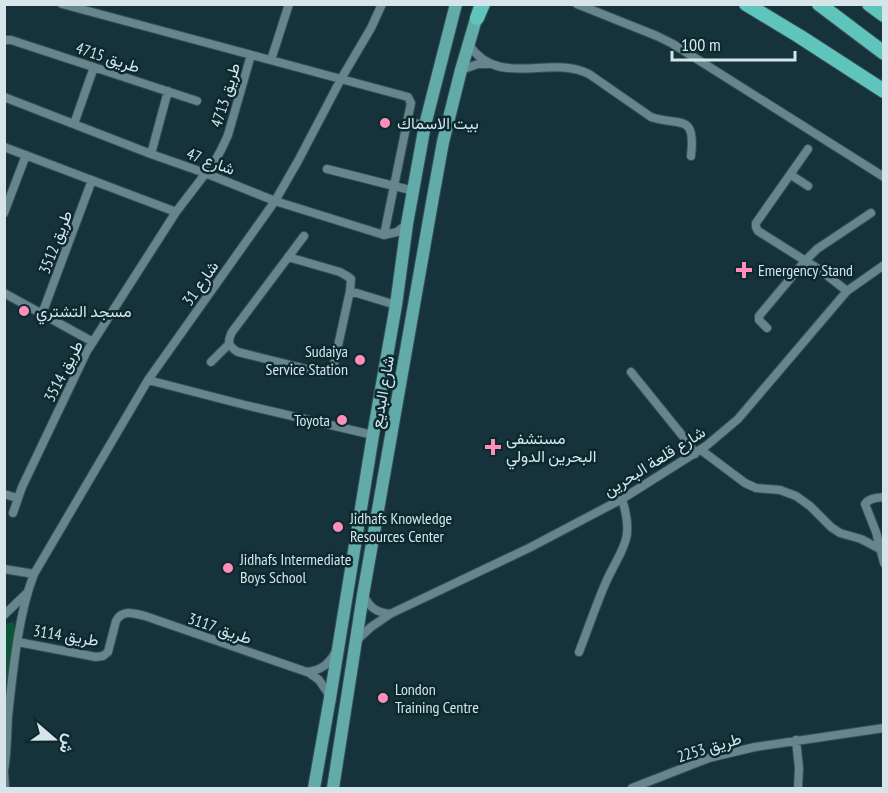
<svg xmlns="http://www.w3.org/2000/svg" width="888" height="793" viewBox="0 0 888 793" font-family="'PT Sans Narrow',Vazirmatn,sans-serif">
<rect width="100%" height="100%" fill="#16333b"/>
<!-- green -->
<path fill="#0a5738" d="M13 622 15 625 5 703V624Z"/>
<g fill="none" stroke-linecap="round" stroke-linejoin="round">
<!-- minor casing -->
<g stroke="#375056" stroke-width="10">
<path id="minor" d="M62 4 408 97 411 103 384 235
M577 4 657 36 673 44 884 177
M4 40H11L197 101
M469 45C499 89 549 54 589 74L651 117C680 127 696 112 691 156
M271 60 289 4
M461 70 478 64H489
M4 97 151 154 205 173 275 201 384 235 397 232 406 225
M407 122 425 125
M74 124 94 67
M4 147 176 212
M808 149 756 223V227L758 231 820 270 847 291
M151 154 168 91
M327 169 414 191
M791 175 808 186
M4 213 26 155
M288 257 340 272 347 276 351 279 350 291 334 364C331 371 329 372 322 373L238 352C228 346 227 342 232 332L304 236
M350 291 396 305
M4 293 93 342
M42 314 92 180
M767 328 759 320V316L805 261 817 249 871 213
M211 362 229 344
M631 372 690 445 695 454
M148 380 245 405 373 435
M701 450 745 483 756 488 780 490 796 496 810 506 831 527 840 533 861 539 880 549
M4 494 17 498
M884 497C877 498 869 498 865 504L876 532 884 563
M13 513 22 487 87 351 176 212 215 161 222 148 228 135 251 55
M4 569 34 574
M364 596C370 608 376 612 390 614
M4 615 27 593
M357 640 371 627 390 614 529 548 622 499 706 446 738 419 847 291 884 265
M18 642 96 657 103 656 108 652 116 621C122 609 134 613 145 616L307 672C321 670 328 665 335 653
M579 652C588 629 596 605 606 582 622 547 635 541 622 499
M308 672 319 680 330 696
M796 740 799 768 798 788
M4 771C7 753 7 734 8 716 13 671 18 615 34 574L148 380 275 201 298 161 341 79 371 28 382 4
M4 772 5 788
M632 788 709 758 755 747 884 728"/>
</g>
<!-- primary casing -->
<g stroke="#375056" stroke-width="14">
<path id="primary" d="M314 788 330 698 373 435 396 305 407 224 425 125 456 4
M333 788 363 595 433 197 443 142 461 70 479 9"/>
</g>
<!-- motorway casing -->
<g stroke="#375056" stroke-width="16">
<path id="motorway" d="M746 4 799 36 884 91
M819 4 884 53
M869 4 884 15
M477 18 483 4"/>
</g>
<!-- minor -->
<use href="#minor" stroke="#66858d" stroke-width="8"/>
<!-- primary -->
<use href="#primary" stroke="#62aba9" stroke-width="12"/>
<!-- motorway -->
<use href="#motorway" stroke="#5fc4bb" stroke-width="14"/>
</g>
<!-- markers -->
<g fill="#ff8eb9" stroke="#0c2930" stroke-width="2">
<circle cx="385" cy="123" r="6"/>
<path d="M741 261h6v6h6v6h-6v6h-6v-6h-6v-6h6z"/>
<circle cx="24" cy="311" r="6"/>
<circle cx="360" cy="360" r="6"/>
<circle cx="342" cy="420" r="6"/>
<path d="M490 438h6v6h6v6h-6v6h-6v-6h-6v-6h6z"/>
<circle cx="338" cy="527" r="6"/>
<circle cx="228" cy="568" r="6"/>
<circle cx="383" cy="698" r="6"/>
</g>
<g text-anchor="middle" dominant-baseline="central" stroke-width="5" stroke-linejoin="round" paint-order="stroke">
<!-- street labels -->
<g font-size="16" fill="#d5e5e9" stroke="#0c2930">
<text transform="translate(108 57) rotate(18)">طريق 4715</text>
<text transform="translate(225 95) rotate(-73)">طريق 4713</text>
<text transform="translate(211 161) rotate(20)">شارع 47</text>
<text transform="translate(55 242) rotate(-69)">طريق 3512</text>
<text transform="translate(200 283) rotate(-55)">شارع 31</text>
<text transform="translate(63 371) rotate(-63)">طريق 3514</text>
<text transform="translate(382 392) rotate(-80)">شارع البديع</text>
<text transform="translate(654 461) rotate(-32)">شارع قلعة البحرين</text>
<text transform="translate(220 628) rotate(19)">طريق 3117</text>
<text transform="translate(66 635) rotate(9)">طريق 3114</text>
<text transform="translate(709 747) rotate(-17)">طريق 2253</text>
</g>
<!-- poi labels -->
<g font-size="16" fill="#d5e5e9" stroke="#0c2930" text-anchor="start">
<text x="397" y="123">بيت الاسماك</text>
<text x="758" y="270">Emergency Stand</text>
<text x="36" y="311">مسجد التشتري</text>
<text x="348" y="351" text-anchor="end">Sudaiya<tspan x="348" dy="18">Service Station</tspan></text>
<text x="330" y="420" text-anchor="end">Toyota</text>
<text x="506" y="438">مستشفى<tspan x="506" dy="18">البحرين الدولي</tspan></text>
<text x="350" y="518">Jidhafs Knowledge<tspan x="350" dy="18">Resources Center</tspan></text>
<text x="240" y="559">Jidhafs Intermediate<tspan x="240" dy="18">Boys School</tspan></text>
<text x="395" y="689">London<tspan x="395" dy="18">Training Centre</tspan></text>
</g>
</g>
<!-- border -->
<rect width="888" height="793" fill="none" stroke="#d5e5e9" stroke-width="12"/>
<!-- north arrow -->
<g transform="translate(54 739) rotate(110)" stroke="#0c2930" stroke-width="4.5" paint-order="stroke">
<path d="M0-4.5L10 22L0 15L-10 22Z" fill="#d5e5e9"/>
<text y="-9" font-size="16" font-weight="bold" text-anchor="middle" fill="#d5e5e9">ش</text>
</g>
<!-- scale -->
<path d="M672 51v9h123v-9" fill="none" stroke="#d5e5e9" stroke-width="3"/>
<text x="681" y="51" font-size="18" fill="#d5e5e9" stroke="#0c2930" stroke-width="4.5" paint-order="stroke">100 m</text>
</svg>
